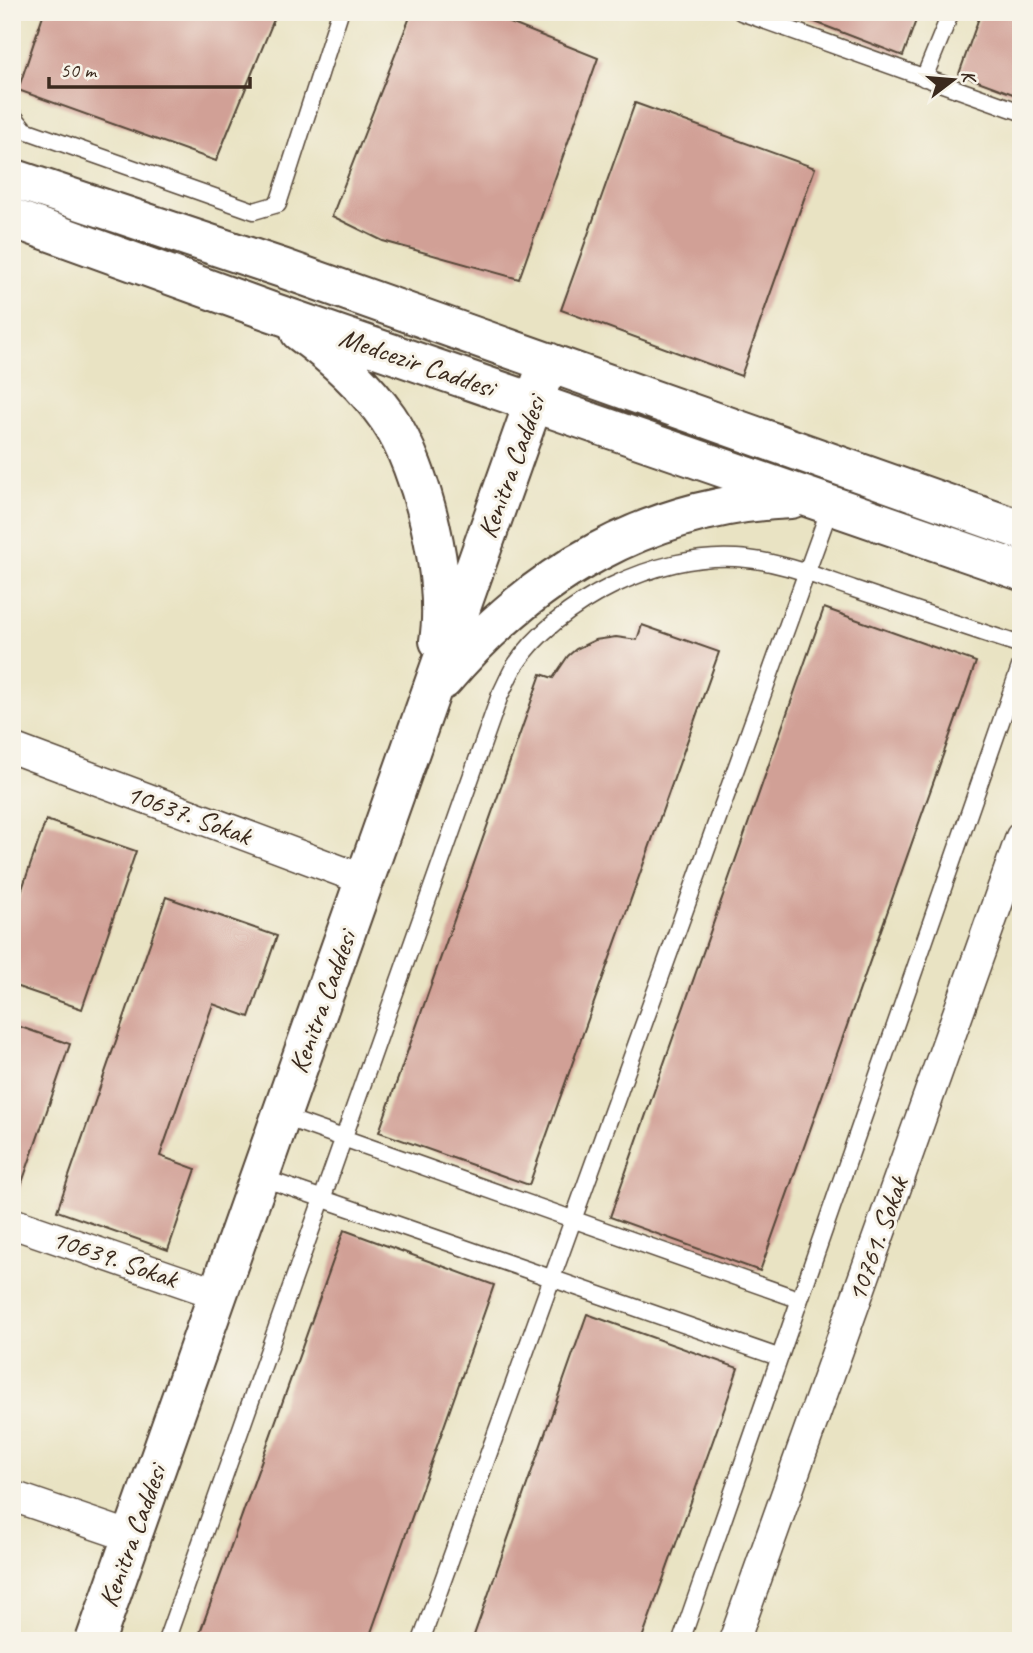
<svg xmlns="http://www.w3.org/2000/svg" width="1033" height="1653" viewBox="0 0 1033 1653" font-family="Caveat,sans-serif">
<rect width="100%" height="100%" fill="#f7f3e8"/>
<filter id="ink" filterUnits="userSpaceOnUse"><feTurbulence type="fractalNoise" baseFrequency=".0143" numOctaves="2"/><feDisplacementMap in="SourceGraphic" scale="14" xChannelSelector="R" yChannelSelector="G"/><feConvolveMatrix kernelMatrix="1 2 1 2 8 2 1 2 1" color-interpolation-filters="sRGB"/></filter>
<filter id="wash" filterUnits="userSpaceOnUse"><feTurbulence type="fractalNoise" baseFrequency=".00686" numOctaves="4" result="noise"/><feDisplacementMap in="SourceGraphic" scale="28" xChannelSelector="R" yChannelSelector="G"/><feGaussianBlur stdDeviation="1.57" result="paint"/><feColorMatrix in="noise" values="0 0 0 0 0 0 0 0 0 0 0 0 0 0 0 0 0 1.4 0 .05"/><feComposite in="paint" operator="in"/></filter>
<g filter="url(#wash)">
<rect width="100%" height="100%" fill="#e9e3c3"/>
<g id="blocks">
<!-- building -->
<path fill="#d1a096" d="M44 12H277L216 161 18 90Z
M412 12H483L598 58 519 279 383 241 332 216Z
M789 12H919L903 56Z
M981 12H1021V97L959 74Z
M635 103 815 168 741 376 561 310Z
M824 608 976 662 760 1271 610 1217Z
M642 625 719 652 529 1185 379 1132 541 674 553 678 568 656 576 649 595 640 616 637 637 640Z
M46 820 136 851 82 1009 12 985V918Z
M166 897 277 936 249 1017 213 1004 160 1156 196 1169 168 1250 57 1211Z
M12 1024 70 1044 17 1197 12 1195Z
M344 1230 494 1285 368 1641H197Z
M587 1314 738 1368 725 1407 641 1641H472Z"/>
</g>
</g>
<g filter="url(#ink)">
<use href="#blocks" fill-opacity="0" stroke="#554637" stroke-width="2"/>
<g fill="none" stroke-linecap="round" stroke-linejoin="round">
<!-- lane casing -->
<g stroke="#554637" stroke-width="19">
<path id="lane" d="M741 12 1021 112
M924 78 951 12
M12 114 25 130 254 211 278 204 340 12
M281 1116 798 1299
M260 1177 778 1357
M166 1641 500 695C505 686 509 675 514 667 557 601 658 553 736 558 776 560 816 576 854 589 910 608 965 627 1021 645
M421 1641 831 505
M681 1641 1021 664"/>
</g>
<!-- street casing -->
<g stroke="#554637" stroke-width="33">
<path id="street" d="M12 748 365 880
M12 1223 218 1294
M12 1496 132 1537
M734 1641 1021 837"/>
</g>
<!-- secondary casing -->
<g stroke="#554637" stroke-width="42">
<path id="secondary" d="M12 178 282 268 1021 530
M12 218 272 312 1021 571
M300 332C333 356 364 384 388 418 423 469 449 580 439 641
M443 680C533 573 650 505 791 499
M95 1641 548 362"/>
</g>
<!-- lane -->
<use href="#lane" stroke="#fff" stroke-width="16"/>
<!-- street -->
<use href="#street" stroke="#fff" stroke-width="30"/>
<!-- secondary -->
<use href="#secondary" stroke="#fff" stroke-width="38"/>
</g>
</g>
<g text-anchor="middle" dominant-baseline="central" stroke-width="6" stroke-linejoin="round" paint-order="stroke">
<!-- street labels -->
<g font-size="28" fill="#3b2a1e" stroke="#f7f3e8">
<text transform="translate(417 362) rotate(19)">Medcezir Caddesi</text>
<text transform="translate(511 467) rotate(-70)">Kenitra Caddesi</text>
<text transform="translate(189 814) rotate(20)">10637. Sokak</text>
<text transform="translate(322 1002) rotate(-70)">Kenitra Caddesi</text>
<text transform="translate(877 1239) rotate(-70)">10761. Sokak</text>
<text transform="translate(115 1258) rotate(19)">10639. Sokak</text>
<text transform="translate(132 1536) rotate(-70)">Kenitra Caddesi</text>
</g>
</g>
<!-- margin -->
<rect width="1033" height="1653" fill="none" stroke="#f7f3e8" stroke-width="42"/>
<!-- north arrow -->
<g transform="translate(953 80) rotate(74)" stroke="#f7f3e8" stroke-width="5" paint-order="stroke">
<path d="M0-5L12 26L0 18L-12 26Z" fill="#3b2a1e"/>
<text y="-10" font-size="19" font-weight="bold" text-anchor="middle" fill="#3b2a1e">K</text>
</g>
<!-- scale -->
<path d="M49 77v10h201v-10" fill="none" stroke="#3b2a1e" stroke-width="3.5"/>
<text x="60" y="77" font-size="21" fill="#3b2a1e" stroke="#f7f3e8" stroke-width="5" paint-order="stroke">50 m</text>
</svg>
